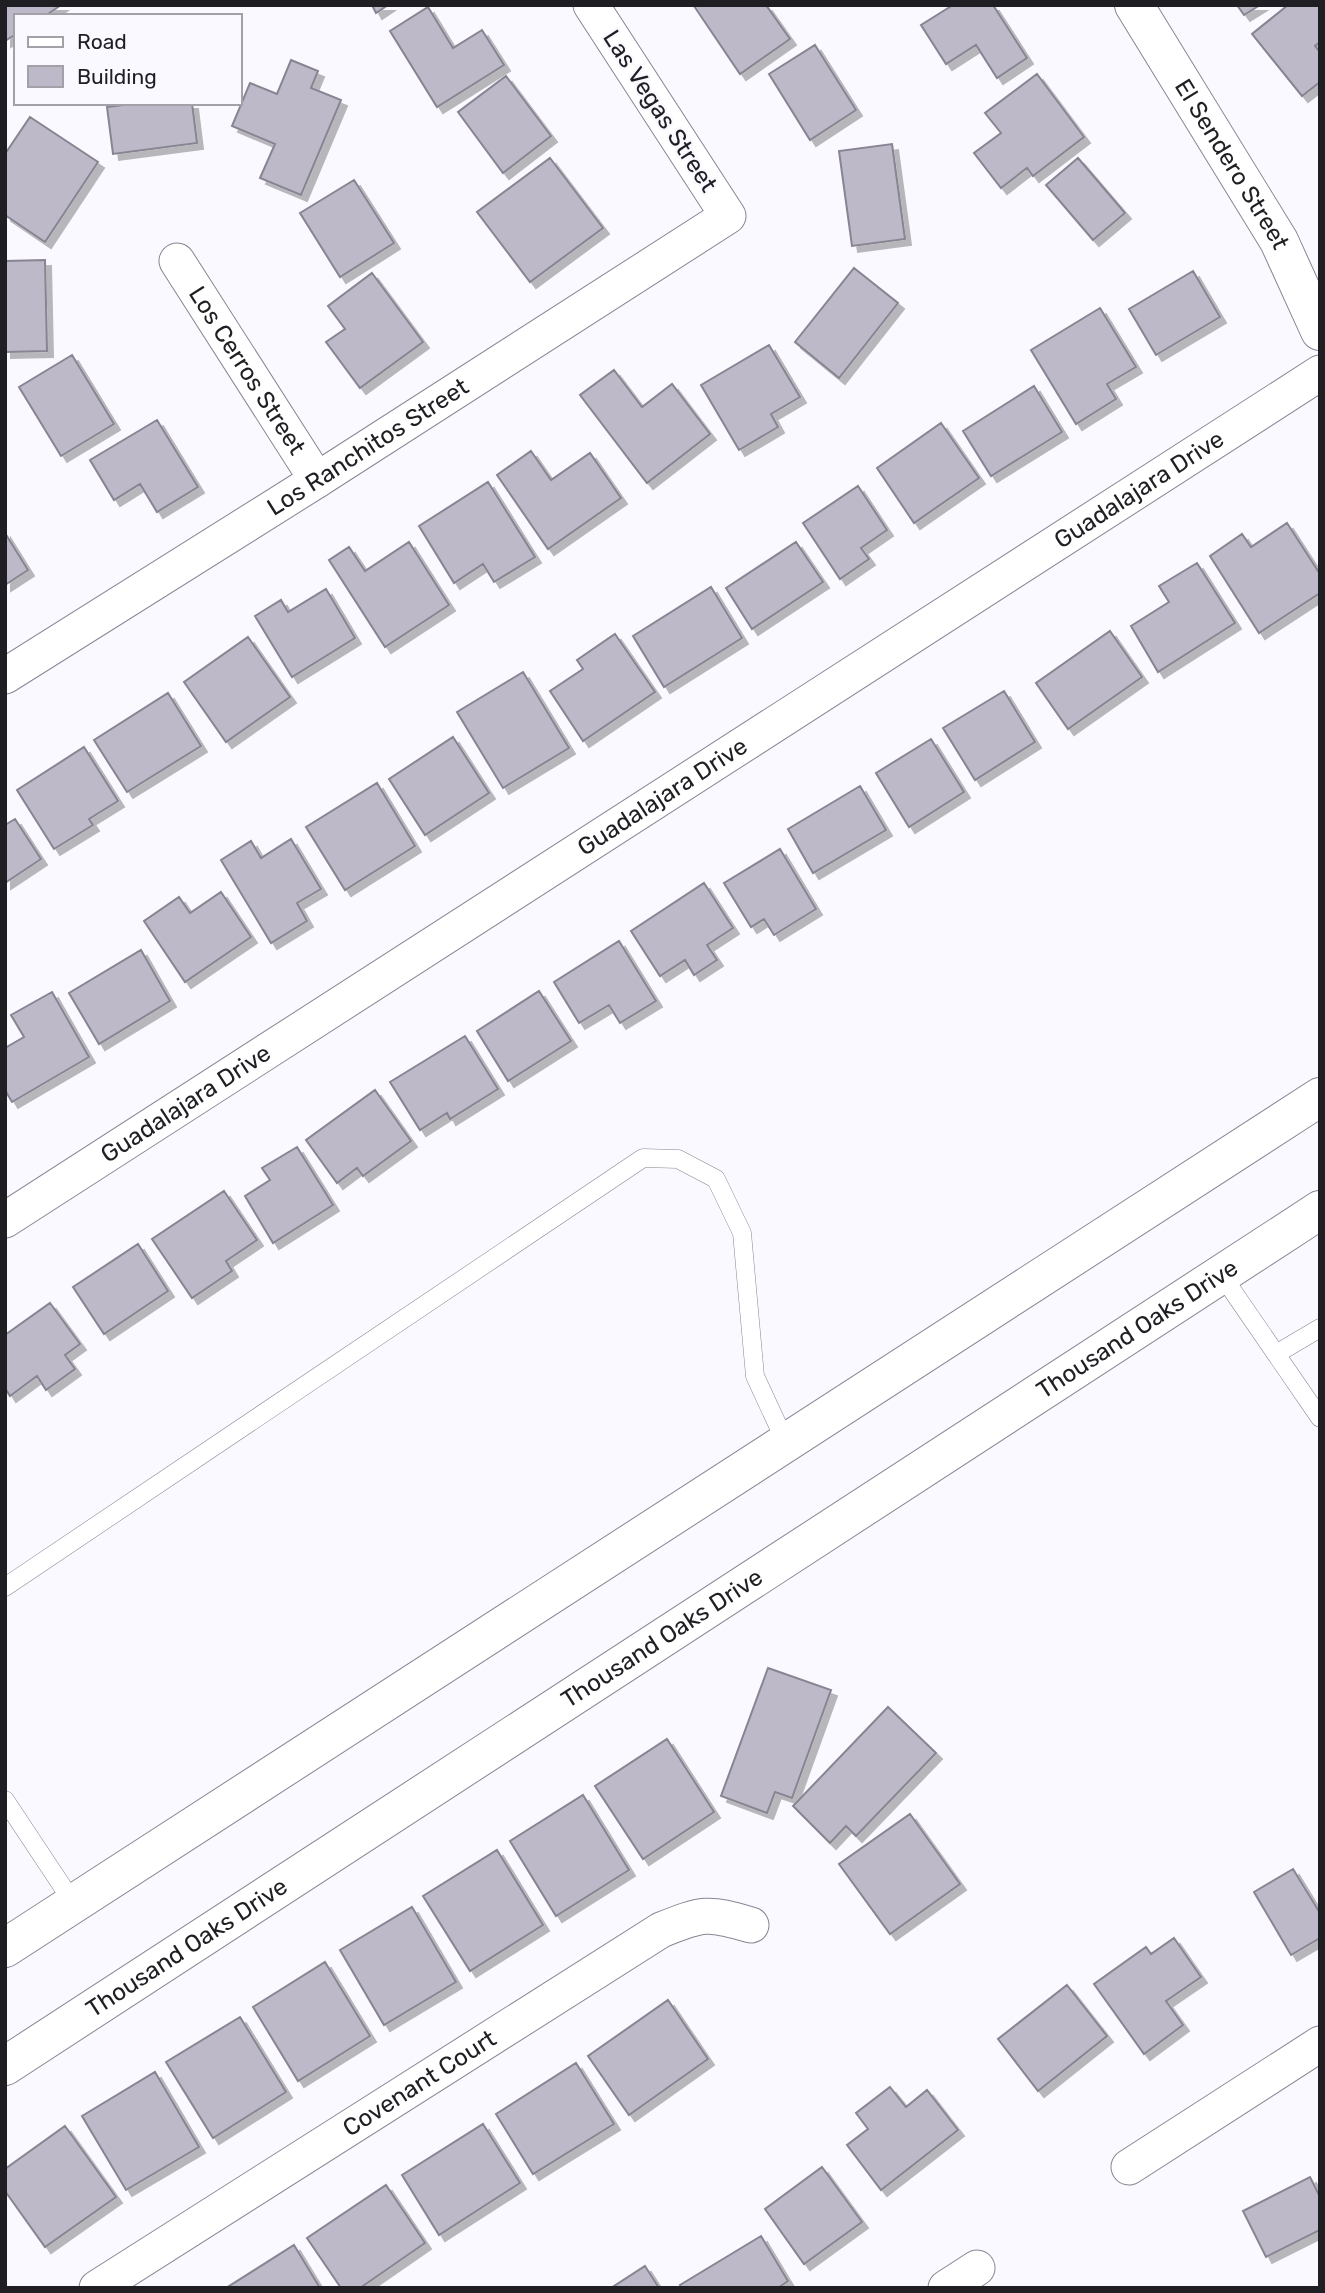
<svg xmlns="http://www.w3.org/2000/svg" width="1325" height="2293" viewBox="0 0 1325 2293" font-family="Rubik,sans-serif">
<defs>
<filter id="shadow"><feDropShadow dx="6" dy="6" stdDeviation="0" flood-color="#0004"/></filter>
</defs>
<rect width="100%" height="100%" fill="#faf9ff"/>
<!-- building -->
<path fill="#bdb9c8" stroke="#888492" stroke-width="2" filter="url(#shadow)" d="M5 5H61L45 16H16V34L5 41Z
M372 5H388L376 13Z
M696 5H766L790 39 740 74 694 6Z
M953 5H993L1027 58 997 78 976 45 946 64 921 25Z
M1237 5H1260L1244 15Z
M1288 5H1320V42L1315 46 1320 52V82L1302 96 1252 34Z
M428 7 453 48 482 30 504 65 437 107 390 31Z
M815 45 856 110 810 140 769 74Z
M291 60 318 71 311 88 341 100 301 195 260 178 275 144 232 126 250 83 277 94Z
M1037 74 1084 137 1033 176 1027 168 1001 188 974 153 1001 133 985 113Z
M506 76 551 136 503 173 458 112Z
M139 103H192L197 143 113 154 107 107Z
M30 117 98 162 45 242 5 215V154Z
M892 144 905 239 852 246 839 151Z
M550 158 603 228 530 282 477 212Z
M1078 158 1125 213 1093 240 1046 185Z
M354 180 394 243 340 277 300 213Z
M45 260 47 351 5 352V261Z
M854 268 898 303 839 378 795 342Z
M1193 271 1220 317 1156 355 1129 309Z
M372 273 423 342 360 388 326 342 345 329 328 306Z
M1100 308 1136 367 1107 384 1116 399 1076 424 1031 350Z
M769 345 800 397 771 414 778 427 739 450 701 385Z
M72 355 114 424 61 456 19 387Z
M614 370 642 407 672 384 710 434 647 483 580 395Z
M1034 386 1062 432 991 476 963 431Z
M157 420 198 487 157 512 140 484 114 500 90 460Z
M941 423 979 478 914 523 877 468Z
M531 451 551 480 590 453 621 498 548 549 497 475Z
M488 482 535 557 494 582 483 564 454 583 419 526Z
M858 486 887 530 861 548 869 559 840 579 803 523Z
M1287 523 1320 574V593L1259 633 1210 556 1242 534 1251 547Z
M5 533 28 570 5 585Z
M409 542 449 605 385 647 329 560 349 547 365 571Z
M796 542 823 582 752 629 726 588Z
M1197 563 1235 623 1158 672 1131 626 1169 602 1159 586Z
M711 587 742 638 664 687 633 636Z
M326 589 355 638 292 677 255 616 281 600 288 612Z
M1110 631 1142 677 1068 729 1036 683Z
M615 634 655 692 583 741 550 691 583 669 577 660Z
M248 637 290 697 226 742 184 682Z
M523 672 569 748 503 788 457 712Z
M1004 691 1035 742 975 780 943 728Z
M168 693 201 746 127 792 94 740Z
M453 737 489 793 425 835 389 779Z
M931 739 964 792 909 827 876 773Z
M84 747 118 801 89 819 93 825 54 849 17 790Z
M377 783 415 846 345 890 306 827Z
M860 786 886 830 813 873 788 829Z
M15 819 41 859 5 883V825Z
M291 839 321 889 297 903 307 921 271 943 221 860 251 841 261 858Z
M780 849 816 909 774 935 764 919 751 927 724 883Z
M704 883 733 928 707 945 717 960 694 975 685 960 660 976 631 931Z
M221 892 251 937 185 982 144 921 179 897 190 913Z
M619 941 656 1001 620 1023 609 1005 579 1023 554 982Z
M141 950 170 1001 99 1044 69 993Z
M539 991 571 1041 508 1081 477 1031Z
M52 992 89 1057 12 1102 5 1090V1048L24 1037 11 1015Z
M465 1036 498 1089 450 1119 447 1113 420 1130 390 1082Z
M375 1090 411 1141 363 1176 357 1168 337 1183 306 1140Z
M297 1147 333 1205 273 1243 245 1196 270 1180 262 1168Z
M224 1191 257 1240 226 1261 232 1271 192 1298 152 1239Z
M138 1244 168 1291 104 1334 73 1287Z
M50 1303 80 1344 65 1355 75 1369 46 1390 37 1376 10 1396 5 1388V1335Z
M768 1668 831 1690 792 1798 775 1792 767 1813 721 1796Z
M888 1707 936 1753 856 1836 846 1826 830 1843 793 1806Z
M667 1739 714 1812 643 1859 595 1786Z
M583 1795 629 1870 556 1916 510 1841Z
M910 1814 960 1884 890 1934 839 1864Z
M497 1850 543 1925 470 1971 423 1896Z
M1293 1869 1320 1913V1938L1291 1955 1254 1892Z
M412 1907 456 1982 384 2025 340 1950Z
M1174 1938 1201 1977 1166 2001 1183 2025 1144 2054 1094 1984 1146 1947 1151 1954Z
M325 1962 370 2036 298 2081 253 2007Z
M1067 1985 1107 2036 1038 2091 998 2039Z
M668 2000 708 2059 629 2115 588 2056Z
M240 2017 286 2092 213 2138 166 2062Z
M576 2063 614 2124 533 2174 496 2114Z
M155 2072 199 2147 126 2190 82 2116Z
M890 2087 906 2107 927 2090 958 2130 881 2190 847 2145 868 2129 856 2113Z
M483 2124 520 2183 439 2235 402 2175Z
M65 2126 116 2197 45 2247 5 2191V2169Z
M822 2167 862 2222 804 2264 765 2209Z
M1310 2177 1320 2197V2230L1266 2257 1243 2211Z
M386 2185 425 2243 360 2288H341L307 2238Z
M761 2236 788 2281 778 2288H682L680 2285Z
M294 2245 320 2288H226Z
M645 2266 659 2288H611Z"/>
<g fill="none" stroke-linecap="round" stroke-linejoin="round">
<!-- lane casing -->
<g stroke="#898593" stroke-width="19">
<path id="lane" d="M1221 1274 1320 1418
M1276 1354 1320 1328
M5 1587 643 1158 678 1159 716 1179 742 1233 755 1376 786 1443
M5 1800 74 1904"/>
</g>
<!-- street casing -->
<g stroke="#898593" stroke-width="37">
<g id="street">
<path id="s1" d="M177 261 317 480"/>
<path id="s2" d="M5 676 317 480 728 216 591 5"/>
<path id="s3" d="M5 1220 1320 373"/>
<path d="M1129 2167 1320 2044"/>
<path id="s4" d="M97 2288 661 1930C704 1913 707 1912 751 1925"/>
<path d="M946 2288 977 2268"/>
</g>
</g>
<!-- secondary casing -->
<g stroke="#898593" stroke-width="40">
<g id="secondary">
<path id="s5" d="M1134 5 1279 241 1320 331"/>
<path d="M5 1948 1320 1097"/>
<path id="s6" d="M5 2066 1320 1210"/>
</g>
</g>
<!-- lane -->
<use href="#lane" stroke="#fff" stroke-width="18"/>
<!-- street -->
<use href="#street" stroke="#fff" stroke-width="35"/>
<!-- secondary -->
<use href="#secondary" stroke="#fff" stroke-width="38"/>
</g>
<g text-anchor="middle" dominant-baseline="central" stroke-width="5" stroke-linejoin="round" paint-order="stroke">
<!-- street labels -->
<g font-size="24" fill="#1f1e23" stroke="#faf9ff">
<text transform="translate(660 111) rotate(57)">Las Vegas Street</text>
<text stroke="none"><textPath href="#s5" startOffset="187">El Sendero Street</textPath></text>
<text stroke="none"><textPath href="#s1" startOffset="130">Los Cerros Street</textPath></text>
<text stroke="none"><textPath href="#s2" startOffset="429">Los Ranchitos Street</textPath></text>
<text stroke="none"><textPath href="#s3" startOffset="1349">Guadalajara Drive</textPath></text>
<text stroke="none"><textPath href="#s3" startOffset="782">Guadalajara Drive</textPath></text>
<text stroke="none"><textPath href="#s3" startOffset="215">Guadalajara Drive</textPath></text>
<text stroke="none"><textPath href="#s6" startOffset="1351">Thousand Oaks Drive</textPath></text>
<text stroke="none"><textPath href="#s6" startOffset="784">Thousand Oaks Drive</textPath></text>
<text stroke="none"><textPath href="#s6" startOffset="217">Thousand Oaks Drive</textPath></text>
<text stroke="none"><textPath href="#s4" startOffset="382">Covenant Court</textPath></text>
</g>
</g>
<!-- border -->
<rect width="1325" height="2293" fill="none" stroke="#1f1e23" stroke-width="14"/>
<!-- legend -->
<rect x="14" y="14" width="228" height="91" fill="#faf9ff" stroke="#a2a1a7" stroke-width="2"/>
<rect x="28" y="37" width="35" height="10" fill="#ffffff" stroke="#a2a1a7" stroke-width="2"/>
<text x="77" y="49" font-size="21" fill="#1f1e23">Road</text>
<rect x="28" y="66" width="35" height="21" fill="#bdb9c8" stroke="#a2a1a7" stroke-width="2"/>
<text x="77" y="84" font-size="21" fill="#1f1e23">Building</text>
</svg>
